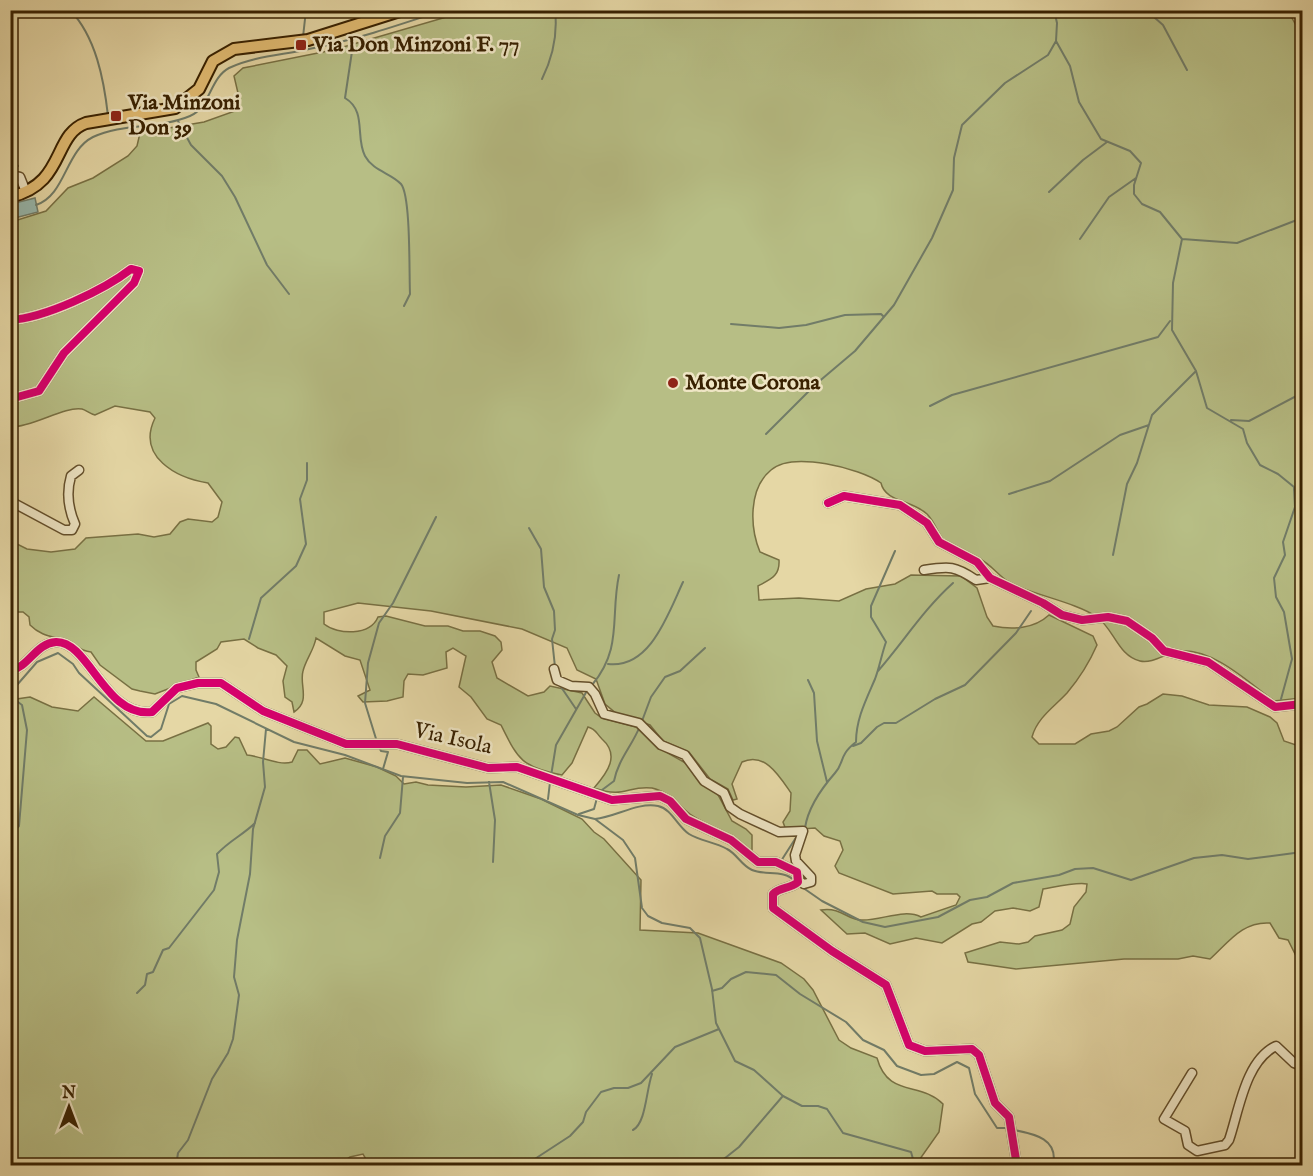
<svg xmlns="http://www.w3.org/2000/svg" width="1313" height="1176" viewBox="0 0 1313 1176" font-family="'IM FELL English',serif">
<rect width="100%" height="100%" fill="#e5d7a5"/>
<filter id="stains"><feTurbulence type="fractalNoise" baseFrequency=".00333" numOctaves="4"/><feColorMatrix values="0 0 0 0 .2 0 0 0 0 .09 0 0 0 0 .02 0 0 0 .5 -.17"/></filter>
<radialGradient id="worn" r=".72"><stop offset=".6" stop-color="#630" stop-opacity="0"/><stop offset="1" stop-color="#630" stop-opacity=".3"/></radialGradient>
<!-- green -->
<path fill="#b7be85" stroke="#787043" stroke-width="1.5" d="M467 11H1288L1302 36V698L1274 701C1248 682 1213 648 1179 651 1167 653 1152 664 1140 661 1118 656 1114 629 1097 617 1077 603 1035 595 1012 584 1000 578 992 565 980 559 969 553 952 550 944 541 937 532 935 522 927 514 912 500 885 502 881 483 860 468 792 451 771 470 748 489 750 528 760 552L779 560C780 576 771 579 758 586L759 600 799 598 839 601 866 589 895 584 911 575 961 576 977 588 987 617 993 626C1012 630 1034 629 1049 615L1093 636 1097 645C1090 661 1078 680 1067 693 1054 707 1037 718 1032 737L1039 744H1075L1091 734 1109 731 1117 727 1139 707 1147 704 1163 694 1182 696 1209 705 1247 707 1270 717 1277 723 1284 741 1302 747V968L1288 940 1279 938 1270 923C1242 921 1228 943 1210 959L1193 956 1178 959H1124L1016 969 968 962 965 953 1000 942 1019 944 1028 942 1035 936 1062 930 1070 924 1074 907 1086 892 1087 884C1076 882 1055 887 1043 889L1039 907 1030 911 1013 908 995 911 981 922 972 924 942 943 916 938 890 944 865 933 847 934 821 910C842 907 847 920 861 920 881 921 904 908 921 917L956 905 960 897 957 894H937L932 891 893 894 839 873 835 866 843 850 840 841 824 836 815 828 786 830 783 822 790 811 791 793C780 777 765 751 742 762L732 784 737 799 733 800 728 789 710 779 689 752 663 741 650 725 617 714 605 704 596 679 577 670 567 648 522 629 431 611 358 603 324 612V624C338 635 370 636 378 617L386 616 425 626H448L463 631H480L495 636 501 642 502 650 492 662 497 678 528 696 544 692 550 686 582 693 595 713 602 718 644 729 657 747 689 765 717 793 732 821 746 829 752 835V850H748C730 832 710 828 690 814 678 805 668 791 652 788 628 785 625 799 594 788 608 772 620 755 602 739 596 733 596 729 588 727L572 763 562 775C521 767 518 759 501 725L487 719 471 697 459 687 466 656 453 648 446 652 447 668 423 675 408 674 404 681 403 697 387 701 363 702 358 696 370 690 360 660 345 656 316 638C314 650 306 659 303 671 299 685 311 701 294 712L292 702 285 697 283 681 287 666 276 655 258 648 244 639 221 642 217 649 196 662V670L199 677 155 694 140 691 132 689 100 665 91 652C79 651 75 644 65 640 51 636 41 636 30 625L29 617 23 612H11V541L27 549 51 552 75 549 86 538 138 534 154 537 170 534 180 522 188 519 212 522 218 517 222 502 208 483C177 478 136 457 155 418L150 412 115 406 95 415C90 414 86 410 82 409 64 406 34 427 11 427V222L46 211 68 188 93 178 128 156 137 146 140 133 204 122 235 111 238 93 234 76 243 68 333 50Z
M30 697 52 707 78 711 94 697 146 741H163L208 723 211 726V744L218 749 226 747 235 737 239 738 247 755C261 756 278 766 292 762L298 750H307L320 764 345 758 377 767 396 776 404 784 416 782 428 785 466 787 501 785 541 799 582 819 594 832 604 839 641 880 640 930 698 933 781 963 804 979 813 990 839 1040 851 1048 877 1058C888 1098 920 1081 943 1104L939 1132 915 1166H370L363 1154 350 1157 337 1166 11 1165 10 700Z"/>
<!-- water -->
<path fill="#97b8ad" stroke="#717c68" stroke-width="1.5" d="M35 198 38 212 11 219V204Z"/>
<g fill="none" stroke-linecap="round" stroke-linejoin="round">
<!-- stream -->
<path stroke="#717c68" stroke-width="2" d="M70 10C96 37 104 80 108 116
M1146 10 1163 25 1187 70
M303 37 306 10
M354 38 345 98C367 111 355 137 365 156 373 171 391 173 401 184 411 196 409 274 410 294L404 306
M1056 41 1070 66 1079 102 1101 139 1130 151 1141 163 1134 185V194L1142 204 1160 212 1182 239 1237 243 1302 218
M542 79C553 57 558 36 555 10
M178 121 191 145 222 176 235 197 267 265 289 294
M10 158 18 166
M1049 192 1083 160 1107 142
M36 205C66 195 65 151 93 137 123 123 159 129 190 116 210 108 210 78 229 68 254 56 283 55 309 49 355 40 399 25 444 10
M1080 239 1109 197 1136 178
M1182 239 1173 283 1172 330 1196 371 1207 408 1243 429 1247 443 1260 465 1278 474 1294 487 1295 507 1283 542 1285 555 1274 578 1276 597 1284 612 1292 659 1281 699
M731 324 779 328 806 325 845 315 881 314 884 317
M930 406 952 395 1158 337 1170 321
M1231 420 1249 421 1302 393
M766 434 816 384 855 351 894 305 932 238 953 190 954 158 962 125 1005 83 1048 55 1056 41 1057 23 1054 10
M1294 490 1302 498
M1009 494 1050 481 1120 435 1149 425
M529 528 541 549 544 587 554 611 555 630 552 639 555 667
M1113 555 1127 484 1137 463 1152 415 1196 371
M249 639 261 598 296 566 306 544 300 499 307 480V463
M608 664C650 669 668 614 683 582
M878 671C904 641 924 609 953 583
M808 680 814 693 817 741 827 782
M559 684 576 709
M592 685C623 648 610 617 619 575
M10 693 37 662 58 653 73 664 79 673 147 736 151 737 161 729 169 704 182 696 216 704 294 742 345 755 401 776 467 783 503 782 578 815 595 819 623 840 635 858 642 908 648 916 662 923 690 928 700 938 712 989 716 1023 735 1061 754 1070 783 1096 802 1106H818L827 1109 843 1133 911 1152 915 1166
M10 696 22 705 27 730 19 826 10 836
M642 721 651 697 665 677 680 671 705 648
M377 742 365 703 368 663 379 623 393 603 436 517
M853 746 861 743 877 727 884 723H896L935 699 965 685 1016 633 1031 611
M379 747 381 751 388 752 383 769
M551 776 556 745 588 689
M489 782 495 820 493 862
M598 793 614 781C618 760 632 746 640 726
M548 799 550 782
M579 814 594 809 597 798
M595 819C616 817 637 802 658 806 672 809 677 826 689 834 700 841 715 842 727 849 737 854 741 865 752 870 766 876 783 869 795 881
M805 828C808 807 821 789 835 773 845 762 838 756 856 742 856 719 866 700 875 679 879 669 882 653 886 642L871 617V606L895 551
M380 858 385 836 400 813 403 777
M781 861 797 836
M799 885 822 901 863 922 885 927 938 917 970 900 987 897 1013 883 1059 875 1075 869 1093 868 1131 880 1194 858 1222 855 1248 859 1302 852
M712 991 722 988 731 979 746 972 776 975 800 994 846 1022 863 1040 884 1050 897 1066 921 1075 934 1074 957 1062 969 1068 975 1094 997 1128H1008
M137 993 145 985 147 974 153 972 163 950 169 948 214 890 219 872 217 854C230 840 243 835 255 823
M633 1130C646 1123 646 1091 652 1074
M1014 1130C1035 1134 1059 1139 1053 1166
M176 1166 178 1153 188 1140 212 1079 228 1053 233 1039 239 995 234 977 237 940 250 874 253 829 265 787 263 762 266 729
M524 1166 570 1136 583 1122 586 1112 601 1092 614 1088H628L641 1083 675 1047 719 1029
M715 1166 739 1147 782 1097"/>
<!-- minor casing -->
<g stroke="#634e2a" stroke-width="11">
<path id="minor" d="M10 175 20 177 26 192
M10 320C45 318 104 290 131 269L139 271 134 283 64 353 39 391 10 399
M10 501 64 530H72L75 524C68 508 66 493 71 476L79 470
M828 503 844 496 900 505 927 523 939 542 977 562 990 578 1043 603 1062 615 1082 620 1108 617 1127 621 1152 638 1164 651 1208 662 1275 707 1302 704
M924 570C950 566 955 566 976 580L990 578
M554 669 557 680 571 686 589 687 595 694 604 714 639 723 661 745 685 755 704 781 724 793 730 807 740 814 779 832 803 831 795 855 796 861 811 877V882L804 884 799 881
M10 671C29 667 36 643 56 642 89 641 105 718 152 712L177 688 198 683H221L263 711 346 744H397L488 768 517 767 612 800 660 796 670 801 686 819 731 840 758 862H776L797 872 798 882C790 889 780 887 773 894V908L832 951 886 985 909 1045 925 1051 972 1049 979 1055 995 1103 1009 1117 1017 1166
M1192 1073 1164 1119 1185 1131 1188 1145 1197 1151 1225 1145 1229 1140C1239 1111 1245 1061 1276 1046L1294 1063 1302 1066"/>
</g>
<!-- major casing -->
<g stroke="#382101" stroke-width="14">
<path id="major" d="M10 197C66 184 52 135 86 123L175 108 199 89 213 61 234 49 308 40 403 10"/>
</g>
<!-- minor -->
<use href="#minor" stroke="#eee5c4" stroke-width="8"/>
<!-- major -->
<use href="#major" stroke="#e2bc72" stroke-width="10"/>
<!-- cycleway casing -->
<g stroke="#eee5c4" stroke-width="11">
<path id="cycleway" d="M10 320C45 318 104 290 131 269L139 271 134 283 64 353 39 391 10 399
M828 503 844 496 900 505 927 523 939 542 977 562 990 578 1043 603 1062 615 1082 620 1108 617 1127 621 1152 638 1164 651 1208 662 1275 707 1302 704
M10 671C29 667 36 643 56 642 89 641 105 718 152 712L177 688 198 683H221L263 711 346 744H397L488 768 517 767 612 800 660 796 670 801 686 819 731 840 758 862H776L797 872 798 882C790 889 780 887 773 894V908L832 951 886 985 909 1045 925 1051 972 1049 979 1055 995 1103 1009 1117 1017 1166"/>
</g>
<!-- cycleway -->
<use href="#cycleway" stroke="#d6006c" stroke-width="8"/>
</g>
<!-- markers -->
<g fill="#8f2418" stroke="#eee5c4" stroke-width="2">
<rect x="295" y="39" width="12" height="12" rx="3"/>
<rect x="110" y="110" width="12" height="12" rx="3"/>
<circle cx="673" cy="383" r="6"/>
</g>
<g text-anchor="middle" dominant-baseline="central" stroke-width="5" stroke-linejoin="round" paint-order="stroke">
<!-- poi labels -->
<g font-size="22" font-weight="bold" fill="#382101" stroke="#eee5c4" text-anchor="start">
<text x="313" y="45">Via Don Minzoni F. 77</text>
<text x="128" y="103">Via Minzoni<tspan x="128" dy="25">Don 39</tspan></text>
<text x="685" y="383">Monte Corona</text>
</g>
<!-- street labels -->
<g font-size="22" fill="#382101" stroke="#eee5c4">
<text transform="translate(453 739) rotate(13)">Via Isola</text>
</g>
</g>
<!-- margin -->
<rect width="1313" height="1176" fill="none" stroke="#e5d7a5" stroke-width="36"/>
<rect x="12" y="12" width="1289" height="1152" fill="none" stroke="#382101" stroke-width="3"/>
<rect x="18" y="18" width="1277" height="1140" fill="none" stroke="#382101" stroke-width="1.5"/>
<!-- north arrow -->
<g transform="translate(69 1107)" stroke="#eee5c4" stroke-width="4.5" paint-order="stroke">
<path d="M0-4.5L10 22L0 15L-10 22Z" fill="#382101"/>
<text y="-9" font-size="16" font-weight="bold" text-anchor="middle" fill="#382101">N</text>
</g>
<rect width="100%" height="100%" filter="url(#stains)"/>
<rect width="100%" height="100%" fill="url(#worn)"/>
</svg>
